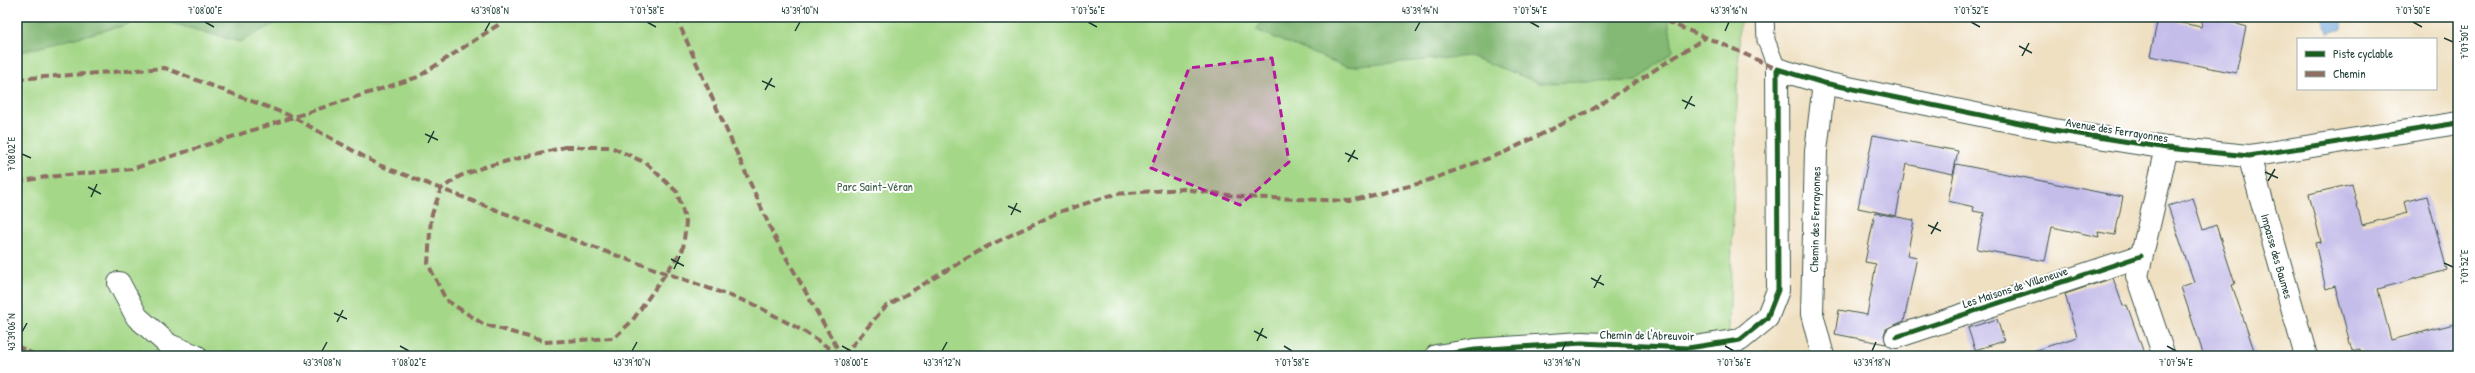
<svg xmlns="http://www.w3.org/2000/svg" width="2475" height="373" viewBox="0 0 2475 373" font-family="'Patrick Hand',sans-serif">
<rect width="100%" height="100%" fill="#fff"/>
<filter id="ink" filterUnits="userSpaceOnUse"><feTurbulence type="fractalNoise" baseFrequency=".025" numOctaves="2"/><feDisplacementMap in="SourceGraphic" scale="8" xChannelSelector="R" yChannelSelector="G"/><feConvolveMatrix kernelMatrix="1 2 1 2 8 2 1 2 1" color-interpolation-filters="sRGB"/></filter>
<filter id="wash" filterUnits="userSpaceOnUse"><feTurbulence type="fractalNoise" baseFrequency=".012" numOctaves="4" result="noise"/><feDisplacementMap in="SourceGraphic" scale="16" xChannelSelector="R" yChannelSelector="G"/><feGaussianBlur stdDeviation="0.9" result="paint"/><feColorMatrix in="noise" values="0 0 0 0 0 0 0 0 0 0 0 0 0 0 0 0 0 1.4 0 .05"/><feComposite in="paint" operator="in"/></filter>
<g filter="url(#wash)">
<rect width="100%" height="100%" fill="#efe0c2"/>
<!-- green -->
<path fill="#a4d787" stroke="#628a5e" d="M17 17H1740L1728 356H17Z"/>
<!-- forest -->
<path fill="#83b874" stroke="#517a54" d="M17 17H287L240 42 153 18 17 53Z
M1265 17H1668L1673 51 1637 81 1540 83 1469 56 1347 67 1256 30Z"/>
<!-- water -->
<path fill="#6da5dc" stroke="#467188" d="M2322 17H2340L2342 29 2327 33Z"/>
<g id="blocks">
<!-- building -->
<path fill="#c4bce9" d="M2203 17 2223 21 2224 19 2246 27 2236 73 2150 56 2158 18 2201 27Z
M1873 135 1958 151 1953 174 1906 164 1896 216 1858 208Z
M1956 164 2123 197 2115 235 2098 232 2099 237 2052 227 2045 261 1977 249 1984 213 1973 211 1974 207 1948 201Z
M2352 184 2362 225 2407 213 2404 202 2427 196 2447 270 2378 289 2391 340 2458 323V356H2361L2360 349 2352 351 2335 286 2326 289 2315 243 2321 242 2309 194Z
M2193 198 2203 230 2216 225 2235 284 2232 285 2256 356H2204L2181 287 2194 282 2168 206Z
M1875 213 1914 220 1907 255 1917 257 1904 321 1886 329 1884 335 1886 344 1835 334 1839 310 1867 315 1876 264 1865 262Z
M2113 278 2123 306 2127 305 2145 356H2034L2033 351 2077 337 2065 294Z
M1997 319 2004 341 1975 350 1968 328Z"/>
</g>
</g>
<g filter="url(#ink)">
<use href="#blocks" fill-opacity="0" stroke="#3e5549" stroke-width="1"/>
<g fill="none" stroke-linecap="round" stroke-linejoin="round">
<!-- service casing -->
<g stroke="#3e5549" stroke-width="19">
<path id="service" d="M1765 17 1766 40 1777 69"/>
</g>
<!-- minor casing -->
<g stroke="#3e5549" stroke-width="24">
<g id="minor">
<path id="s1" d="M2249 156 2306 356"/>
<path d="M119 283 137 317 169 345 196 356"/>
<path d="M1896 337 2141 256"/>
<path d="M1436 356 1475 350 1582 343 1688 348 1740 340 1767 318 1778 290 1777 69 1824 83 2054 130 2167 148 2249 156 2458 123"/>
<path id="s2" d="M1823 356 1812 314 1816 151 1824 83"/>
<path d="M2164 356 2137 276 2167 148"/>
</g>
</g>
<!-- service -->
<use href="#service" stroke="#fff" stroke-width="17"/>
<!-- minor -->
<use href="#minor" stroke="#fff" stroke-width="22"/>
<!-- quiet -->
<path stroke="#8d6e63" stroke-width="4" stroke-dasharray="8 4" stroke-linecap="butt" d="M676 17 773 234 840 353
M1655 17 1727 46 1777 69
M17 79 165 68 291 116 379 165 590 246 753 304 805 332 841 356
M565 147H611L646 163 677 192 686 222 683 249 632 321 614 338 546 342 483 324 446 300 428 264 431 217 441 189 460 176 487 166Z
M17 182 46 177 132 169 418 77 498 25 507 17
M17 346 37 356
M843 356 885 307 986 247 1059 212 1115 194 1183 189 1243 197 1350 201 1421 183 1503 153 1593 109 1705 38"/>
<!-- cycleway casing -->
<g stroke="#fff" stroke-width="8">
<path id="cycleway" d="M1896 337 2141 256
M1436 356 1475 350 1582 343 1688 348 1740 340 1767 318 1778 290 1777 69 1824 83 2054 130 2167 148 2249 156 2458 123"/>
</g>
<!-- cycleway -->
<use href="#cycleway" stroke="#1b5e20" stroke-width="5"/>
</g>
</g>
<!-- marked area -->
<path fill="#b5179e" fill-opacity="0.2" stroke="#b5179e" stroke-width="3" stroke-dasharray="8 5" stroke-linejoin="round" d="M1272 58 1289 162 1240 205 1151 168 1189 68Z"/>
<!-- ticks -->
<path fill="none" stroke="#1f3d34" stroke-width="1.5" d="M205 22 214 27M647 22 656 27M1088 22 1097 27M1530 22 1539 27M1971 22 1980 27M2413 22 2422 27M485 31 490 22M795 31 800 22M1415 31 1420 22M1725 31 1729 22M2444 38 2453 42M2019 46 2032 53M2022 56 2029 43M762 81 775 87M765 90 772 78M1682 100 1695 106M1685 109 1692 96M425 134 438 140M428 143 434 131M1345 153 1358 159M22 154 31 158M1348 162 1355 150M2265 172 2278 178M2268 181 2275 169M88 187 101 194M91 197 97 184M1008 206 1021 212M1011 215 1017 203M1928 225 1941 231M1931 234 1938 222M671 259 684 266M2444 263 2453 267M674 269 680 256M1591 278 1604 285M1594 288 1601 275M334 313 347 319M337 322 343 310M1254 331 1267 338M22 332 27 323M1257 341 1263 328M400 346 409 351M842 346 851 351M1284 346 1292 351M1725 346 1734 351M2167 346 2176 351M322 351 327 342M632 351 637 342M942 351 947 342M1562 351 1566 342M1872 351 1876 342"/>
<g text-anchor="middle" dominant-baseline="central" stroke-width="4" stroke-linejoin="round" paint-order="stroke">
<!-- street labels -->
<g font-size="12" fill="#1f3d34" stroke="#fff">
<text transform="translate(2117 130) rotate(9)">Avenue des Ferrayonnes</text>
<text stroke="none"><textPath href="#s2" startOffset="138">Chemin des Ferrayonnes</textPath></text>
<text stroke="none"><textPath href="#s1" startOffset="104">Impasse des Baumes</textPath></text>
<text transform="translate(2015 287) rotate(-18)">Les Maisons de Villeneuve</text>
<text transform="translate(1647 335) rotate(1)">Chemin de l'Abreuvoir</text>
</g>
<!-- park labels -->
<g font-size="12" fill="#406449" stroke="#fff">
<text x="875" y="186">Parc Saint-Véran</text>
</g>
</g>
<!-- margin -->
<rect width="2475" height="373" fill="none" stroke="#fff" stroke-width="44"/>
<!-- legend -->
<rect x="2297" y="38" width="140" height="52" fill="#ffffff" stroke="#a5b1ae"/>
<rect x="2305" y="51" width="20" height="6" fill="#1b5e20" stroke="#a5b1ae"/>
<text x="2333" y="58" font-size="12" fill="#1f3d34">Piste cyclable</text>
<rect x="2305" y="71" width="20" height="6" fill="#8d6e63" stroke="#a5b1ae"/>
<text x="2333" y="78" font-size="12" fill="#1f3d34">Chemin</text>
<rect x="22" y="22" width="2431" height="329" fill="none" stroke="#1f3d34" stroke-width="1.5"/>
<g font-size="10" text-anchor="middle" fill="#1f3d34">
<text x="205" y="14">7°08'00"E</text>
<text x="490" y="14">43°39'08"N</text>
<text x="647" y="14">7°07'58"E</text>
<text x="800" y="14">43°39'10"N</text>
<text x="1088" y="14">7°07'56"E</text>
<text x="1420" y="14">43°39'14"N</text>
<text x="1530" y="14">7°07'54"E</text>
<text x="1729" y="14">43°39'16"N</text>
<text x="1971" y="14">7°07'52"E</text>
<text x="2413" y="14">7°07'50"E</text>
<text transform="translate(2464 42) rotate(-90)" y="4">7°07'50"E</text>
<text transform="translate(11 154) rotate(-90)" y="4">7°08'02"E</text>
<text transform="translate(2464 267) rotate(-90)" y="4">7°07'52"E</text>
<text transform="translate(11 332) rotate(-90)" y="4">43°39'06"N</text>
<text x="322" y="366">43°39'08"N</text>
<text x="409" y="366">7°08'02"E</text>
<text x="632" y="366">43°39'10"N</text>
<text x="851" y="366">7°08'00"E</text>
<text x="942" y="366">43°39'12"N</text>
<text x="1292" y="366">7°07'58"E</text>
<text x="1562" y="366">43°39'16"N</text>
<text x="1734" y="366">7°07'56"E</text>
<text x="1872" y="366">43°39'18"N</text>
<text x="2176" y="366">7°07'54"E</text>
</g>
</svg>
